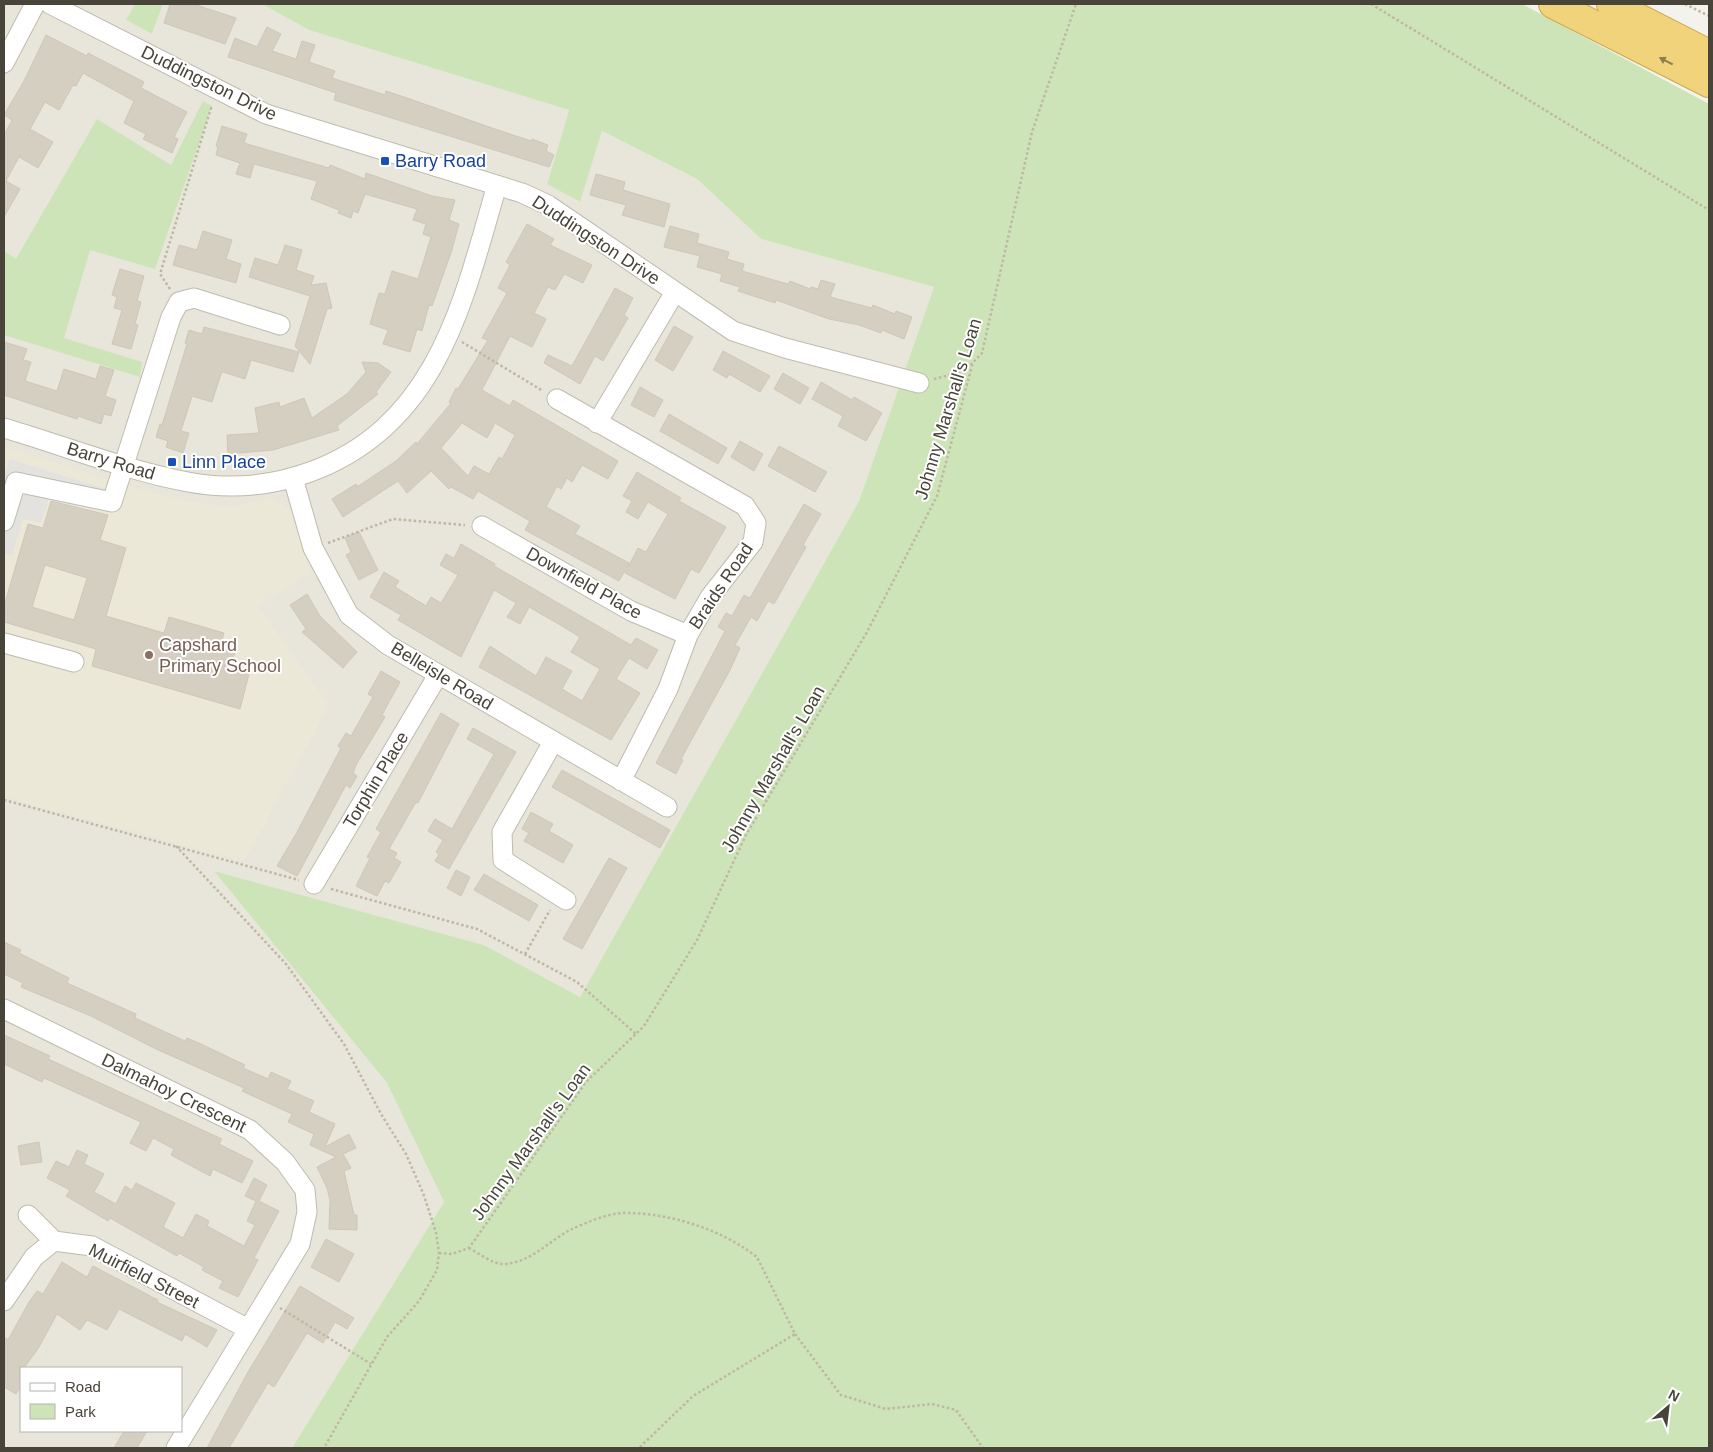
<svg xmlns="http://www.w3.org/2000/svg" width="1713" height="1452" viewBox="0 0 1713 1452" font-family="Arial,sans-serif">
<rect width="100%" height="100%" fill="#f4f2ec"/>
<!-- residential -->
<path fill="#e8e5da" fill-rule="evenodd" d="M4 4H135L126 20 152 34 163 4H262L309 30 569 110 547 183 579 202 602 131 697 179 761 239 934 287 859 501 580 997 484 945 214 871 387 1083 444 1202 292 1448H4ZM21 1368H181V1431H21Z"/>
<!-- education -->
<path fill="#ece8d7" d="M4 447 172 499 232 507 272 498 293 511 310 573 258 606 329 705 244 861 4 797Z"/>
<!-- green -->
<path fill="#cde4b9" d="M135 4H163L152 34 126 20Z
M262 4H1522L1709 104V1448H292L444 1202 387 1083 214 871 484 945 580 997 859 501 934 287 761 239 697 179 602 131 580 202 547 184 569 110 309 30Z
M203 101 212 106 155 269 90 250 64 338 142 362 140 377 4 335V251L16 259 97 119 171 165Z"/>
<!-- parking -->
<path fill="#e4e2df" d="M10 459 109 490 104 511 50 495 41 523 23 519 12 556 4 553V476Z"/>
<!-- building -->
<path fill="#d5cfc2" stroke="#cfc7b6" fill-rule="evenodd" d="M170 4H193L236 18 225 44 164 23Z
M267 27 281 34 272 51 296 59 302 41 315 45 309 62 335 71 332 78 385 95 386 91 410 99 492 128 531 141 532 139 548 145 546 151 554 155 549 167 334 100 336 93 228 57 235 38 257 47Z
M46 35 87 56 88 53 144 82 141 88 187 112 174 137 178 139 172 153 143 139 146 134 124 123 134 101 83 73 76 86 73 85 59 110 45 102 30 129 53 142 38 168 19 157 6 181 20 189 4 217V135L12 120 4 115 24 81Z
M222 126 247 134 244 143 329 168 330 165 365 179 366 173 432 196 455 200 449 220 459 224 451 253 432 306 429 305 422 331 417 329 410 352 383 344 388 330 370 324 379 293 385 294 392 271 418 279 431 237 423 234 426 224 413 220 417 209 365 194 358 213 353 211 351 218 338 213 339 210 311 199 317 181 254 164 250 178 236 174 240 163 216 155 218 147 216 146Z
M596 174 625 182 623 190 670 204 664 227 622 215 626 205 590 195Z
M527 224 554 239 550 245 592 265 583 283 564 274 555 290 548 287 534 313 546 319 532 347 510 336 482 390 510 406 513 400 618 461 608 479 582 465 572 482 567 478 561 489 557 486 546 507 580 526 575 534 629 563 619 581 525 530 530 521 478 491 473 499 451 487 449 489 431 471 407 493 398 481 343 517 332 499 356 484 357 487 396 461 416 442 417 444 451 403 449 402 456 388 458 389 488 340 482 338 507 293 498 288 510 265 506 262ZM462 423 487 438 495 423 515 435 502 459 499 457 489 474 474 466 468 476 441 448Z
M670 226 699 234 697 243 729 252 727 259 744 264 742 271 788 284 790 281 810 289 811 287 818 289 821 280 835 284 830 297 872 308 873 305 895 314 896 311 912 317 904 339 882 330 881 333 859 325 829 319 776 300 775 303 738 291 740 287 720 281 722 274 697 267 700 256 664 247Z
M203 231 232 240 226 259 241 264 236 283 173 265 179 245 197 250Z
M285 245 302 250 296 270 314 276 311 285 326 283 332 308 327 309 310 364 295 346 310 296 249 277 255 258 278 265Z
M120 269 144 276 137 301 141 302 135 324 138 325 131 349 112 344 122 310 114 308 117 297 112 295Z
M615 288 633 298 624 315 628 318 603 361 595 356 580 384 544 363 548 355 572 366Z
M674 326 693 337 673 371 655 360Z
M204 327 299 352 293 372 251 360 245 379 223 372 221 374 212 402 192 396 181 431 189 433 183 453 166 447 168 441 156 437 160 424 162 425 187 344 185 343 189 330 202 334Z
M4 342 27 349 23 360 31 362 25 381 57 391 64 369 96 379 100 366 114 370 105 396 116 400 111 416 104 414 101 424 78 416 77 419 4 395Z
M723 351 770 376 760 392 729 374 727 378 713 370Z
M362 362 378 363 391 372 376 392 378 394 337 426 339 430 273 450 228 454 227 435 259 433 255 408 279 402 280 407 304 398 312 418 347 394 366 372Z
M783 373 809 388 800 404 774 389Z
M821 382 852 400 854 397 882 413 866 441 838 426 843 416 812 399Z
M640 387 663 400 654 417 631 405Z
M669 414 727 448 718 464 660 431Z
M740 441 763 454 754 471 731 457Z
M779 446 827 472 815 492 768 466Z
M637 472 681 498 679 501 726 527 699 573 691 569 675 599 625 573 638 548 646 552 668 514 648 502 638 519 626 512 632 501 623 496Z
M51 501 108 515 100 540 126 548 106 616 164 633 169 617 224 633 220 647 235 652 230 669 249 674 240 709 92 666 96 649 4 622V606L28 524 43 528ZM45 565 87 578 74 620 32 607Z
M804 504 821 514 803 545 806 547 774 604 768 601 757 621 751 617 735 645 740 648 730 670 681 759 683 760 676 774 656 763 725 631 718 627 726 613 732 616 744 595 750 598Z
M359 532 378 570 359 580 346 555 351 552 345 538Z
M461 544 495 564 494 566 631 645 636 638 658 650 647 669 629 658 616 679 640 693 611 740 479 667 490 646 536 676 546 657 572 671 562 689 582 701 600 669 571 652 580 637 557 623 529 607 520 624 507 617 516 603 494 590 461 657 398 620 401 615 370 597 384 572 399 581 395 587 426 606 431 597 441 603 458 575 440 565 446 554 454 558Z
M307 594 320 616 357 652 343 668 302 632 306 629 290 605Z
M381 671 400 682 382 715 385 717 356 765 353 773 357 776 350 788 346 785 297 876 277 866 296 834 341 748 338 746 346 733 351 736 373 697 368 694Z
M441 713 459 724 418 803 416 802 389 849 397 853 394 858 401 862 389 883 385 881 377 896 356 886 370 858 367 857 381 832 376 829Z
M473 728 516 752 449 869 435 861 439 854 436 852 443 840 428 831 435 819 452 829 494 754 467 739Z
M562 770 670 830 660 848 552 787Z
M531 812 553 824 549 831 573 845 563 863 524 841 529 833 522 829Z
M609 858 627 868 582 949 563 939Z
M456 870 470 877 461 896 447 888Z
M484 874 538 905 529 921 474 890Z
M4 942 21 950 19 953 69 978 67 983 136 1014 135 1018 185 1041 187 1038 201 1044 245 1065 243 1068 268 1079 271 1072 291 1081 287 1089 314 1101 309 1112 335 1124 325 1147 349 1134 356 1148 343 1154 351 1168 344 1171 354 1215H357V1230L329 1229 330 1200 327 1188 317 1167 336 1157 310 1145 314 1134 288 1122 292 1114 242 1091 244 1088 156 1049 91 1016 21 987 23 983 4 974Z
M4 1035 50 1056 48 1059 222 1139 219 1144 253 1161 242 1183 213 1169 210 1176 171 1155 174 1149 153 1138 146 1151 130 1143 141 1122 44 1078 42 1082 4 1064Z
M39 1142 42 1162 21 1165 18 1146Z
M77 1150 88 1155 84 1164 104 1174 94 1192 116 1204 125 1186 132 1190 136 1183 175 1203 163 1227 183 1238 196 1214 209 1221 207 1226 244 1246 255 1225 247 1221 256 1201 245 1196 254 1178 267 1185 259 1201 279 1211 254 1258 258 1260 238 1297 219 1288 223 1281 202 1270 204 1267 179 1253 177 1256 110 1218 108 1221 66 1196 70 1190 47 1178 56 1161 69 1167Z
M326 1239 354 1254 339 1282 311 1267Z
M62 1262 87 1277 93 1266 158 1300 157 1302 217 1330 207 1347 185 1334 182 1341 119 1309 107 1330 87 1320 80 1330 57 1314 39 1347 24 1368H21V1386L16 1394 4 1387V1337L8 1340 29 1302 37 1291 43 1294Z
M300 1286 354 1318 347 1329 335 1322 323 1343 307 1333 274 1387 268 1383 229 1448H207L248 1372Z
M124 1431H147L137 1448H114Z"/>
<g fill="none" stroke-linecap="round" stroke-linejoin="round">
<!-- minor casing -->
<g stroke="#bfbbaf" stroke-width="21">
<path id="minor" d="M50 4 266 114 522 193 548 205 733 331 785 348 919 383
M4 63 35 4
M557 399 745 506 756 523 753 542 710 597 688 635 668 689 621 781
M597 423 675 292
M4 428C65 446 125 470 188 482 230 490 271 486 310 472 438 425 463 302 497 185
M293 478 313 548 349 615 388 645 667 807
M4 521 16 482 112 502 171 317 179 302 194 298 280 325
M482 526 631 611 688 635
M4 643 74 662
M553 742 502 832 503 860 566 900
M314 884 438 675
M4 1009 250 1130 285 1162 305 1190 307 1212 300 1244 176 1448
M28 1215 54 1241
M4 1301 34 1257 54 1241 92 1246 248 1329"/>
</g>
<!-- highway casing -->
<g stroke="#cfa94b" stroke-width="30">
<path id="highway" d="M1553 4 1709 83
M1611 4 1709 54"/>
</g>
<!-- path -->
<path stroke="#bfb7a2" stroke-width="2.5" stroke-dasharray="2.5 2.5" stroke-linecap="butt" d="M1371 4 1709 210
M1685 4 1709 16
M170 289 160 274 212 105
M462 342 543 391
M934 379 965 371 982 353 1032 132 1076 4
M328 543 393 519 465 525
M4 800 299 880
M176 846 286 964 344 1044 381 1114 406 1154 423 1193 436 1232 439 1253 437 1270 419 1301 387 1337 324 1448
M331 889 477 929 577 982 636 1034
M525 954 550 910
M469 1248C478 1253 493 1264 503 1264 531 1263 547 1242 570 1230 585 1223 608 1213 625 1213 670 1213 721 1229 757 1257L795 1334 693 1396 639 1448
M439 1253 452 1254 469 1248 586 1082 644 1026 697 940 746 835 867 632 937 496 973 362
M280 1308 371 1364
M795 1334 841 1395 886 1409 932 1404 956 1410 983 1448"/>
<!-- minor -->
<use href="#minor" stroke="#fff" stroke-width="19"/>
<!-- highway -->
<use href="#highway" stroke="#f0d37b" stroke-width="28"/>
</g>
<!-- one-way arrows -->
<defs><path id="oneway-solid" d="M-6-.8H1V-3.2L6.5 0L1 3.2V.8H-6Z" transform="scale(1.25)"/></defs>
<use fill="#8b7d54" href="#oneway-solid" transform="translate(1666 61) rotate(-153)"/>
<!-- markers -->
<g fill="#1a4fb4" stroke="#fff" stroke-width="2">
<rect x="380" y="156" width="10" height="10" rx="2.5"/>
<rect x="167" y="457" width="10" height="10" rx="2.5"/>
</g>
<circle fill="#8d6e63" stroke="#fff" stroke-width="2" cx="149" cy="655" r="5"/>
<g text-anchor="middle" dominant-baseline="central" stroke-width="4" stroke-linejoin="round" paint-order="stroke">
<!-- street labels -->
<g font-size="18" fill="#48443a" stroke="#fff">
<text transform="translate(209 83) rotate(26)">Duddingston Drive</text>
<text transform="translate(596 240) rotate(33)">Duddingston Drive</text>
<text transform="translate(948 409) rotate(-73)">Johnny Marshall's Loan</text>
<text transform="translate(111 461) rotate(17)">Barry Road</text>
<text transform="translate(584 583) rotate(29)">Downfield Place</text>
<text transform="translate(721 586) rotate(-56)">Braids Road</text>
<text transform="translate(442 676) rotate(31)">Belleisle Road</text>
<text transform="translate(773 769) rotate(-60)">Johnny Marshall's Loan</text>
<text transform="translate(376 780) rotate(-59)">Torphin Place</text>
<text transform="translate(174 1093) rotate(26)">Dalmahoy Crescent</text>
<text transform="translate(531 1142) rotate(-54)">Johnny Marshall's Loan</text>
<text transform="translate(144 1276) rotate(27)">Muirfield Street</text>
</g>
<!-- transit labels -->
<g font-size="18" fill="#164399" stroke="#fff" text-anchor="start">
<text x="395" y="161">Barry Road</text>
<text x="182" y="462">Linn Place</text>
</g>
<!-- education labels -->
<g font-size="18" fill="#785e54" stroke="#fff" text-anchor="start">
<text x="159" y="645">Capshard<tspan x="159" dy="21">Primary School</tspan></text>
</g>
</g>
<!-- border -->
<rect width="1713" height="1452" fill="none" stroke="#48443a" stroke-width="10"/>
<!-- legend -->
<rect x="20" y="1367" width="162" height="65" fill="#ffffff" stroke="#b6b4b0"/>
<rect x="30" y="1383" width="25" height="8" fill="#ffffff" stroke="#b6b4b0"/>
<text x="65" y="1392" font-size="15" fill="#48443a">Road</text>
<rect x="30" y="1404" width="25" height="15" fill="#cde4b9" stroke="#b6b4b0"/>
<text x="65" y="1417" font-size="15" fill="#48443a">Park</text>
<!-- north arrow -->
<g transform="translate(1668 1407) rotate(28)" stroke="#ffffff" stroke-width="4" paint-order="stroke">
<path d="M0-4L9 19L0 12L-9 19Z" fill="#48443a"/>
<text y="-8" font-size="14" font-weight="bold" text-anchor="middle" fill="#48443a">N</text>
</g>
</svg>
